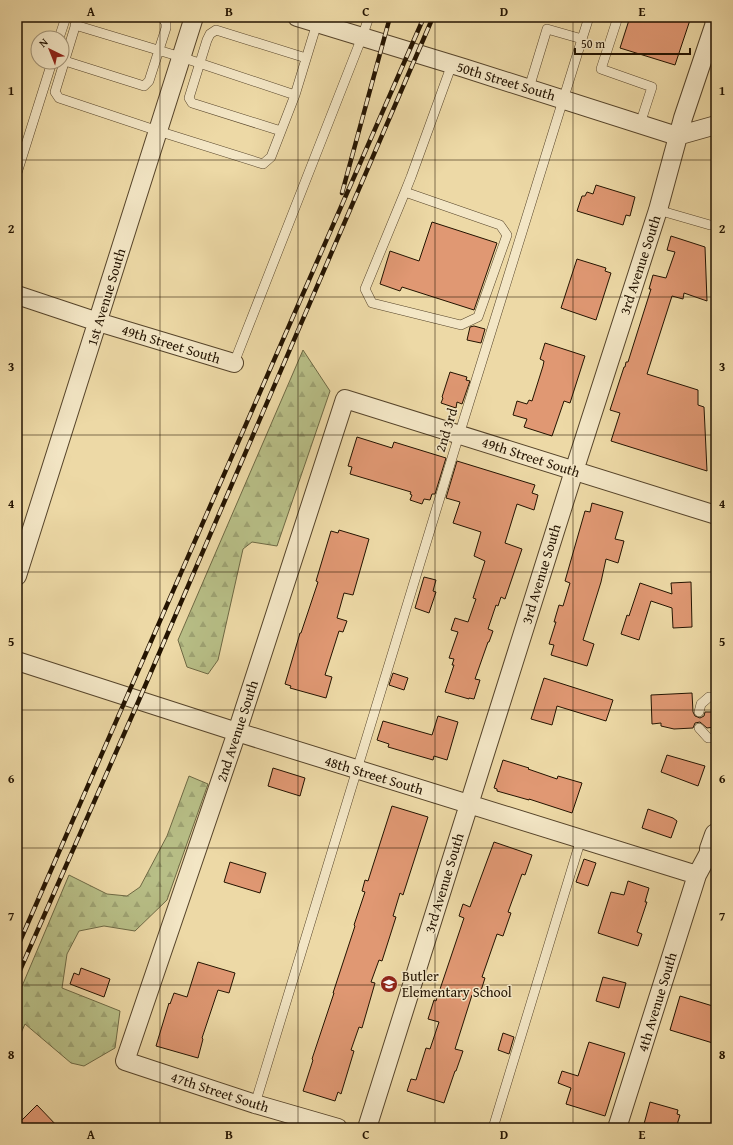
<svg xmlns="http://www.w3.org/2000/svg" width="733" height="1145" viewBox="0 0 733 1145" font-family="'Gentium Book Plus',serif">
<defs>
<pattern id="forest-firs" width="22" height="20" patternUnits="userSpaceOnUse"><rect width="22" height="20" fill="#b8bf87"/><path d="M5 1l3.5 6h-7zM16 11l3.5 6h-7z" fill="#9ea373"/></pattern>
</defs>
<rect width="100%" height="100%" fill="#edd9a6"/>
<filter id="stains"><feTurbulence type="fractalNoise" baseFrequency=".005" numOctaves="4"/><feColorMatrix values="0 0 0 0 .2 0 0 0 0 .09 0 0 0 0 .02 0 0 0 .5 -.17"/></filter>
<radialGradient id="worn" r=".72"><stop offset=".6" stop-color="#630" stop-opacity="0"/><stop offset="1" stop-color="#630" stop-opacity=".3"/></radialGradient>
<!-- forest -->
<path fill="url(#forest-firs)" stroke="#6e6944" d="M303 350 330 391 277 546 252 542 243 549 218 660 208 674 187 667 178 640Z
M189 776 208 784 167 900 135 931 104 926 79 931 67 954 62 988 120 1011 115 1048 84 1066 71 1063 25 1024 17 1042V998L69 875 107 894 127 896 140 887 167 836Z"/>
<!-- building -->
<path fill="#e09873" stroke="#231300" d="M630 17H691L675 65 620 48Z
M596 185 635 197 630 216 626 215 623 225 577 211 582 196H585L587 192 593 194Z
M432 222 497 243 474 310 402 287 400 291 380 284 390 251 419 261Z
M671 236 705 247 707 301 684 293 683 299 672 296 647 374 698 390V405L704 407 707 471 611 441 620 413 610 410 624 367H625L626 362H628L651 289H649L653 275 666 278 675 252 667 250Z
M577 259 606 268 605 271 611 273 596 320 561 308Z
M474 326 485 329 481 343 467 340 470 327Z
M545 343 585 356 570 403 564 401 552 436 524 427 527 419 513 415 517 401 527 404 529 400 532 401 543 366 544 361 540 359Z
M450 372 467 377 466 380 470 381 462 404 457 402 456 408 441 403 443 398 442 397Z
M357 437 392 448 394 442 446 458 435 494H432L430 500 424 499 422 504 410 500 412 495 410 494 411 492 350 474 352 467 348 466Z
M457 461 535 485 532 493 538 495 534 510 517 504 505 543 522 549 505 599 501 597 498 606 496 605 488 629 493 631 489 642H488L475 679 480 680 474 699 469 698V699L445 692 454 665H452L454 659 449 658 458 632 451 630 455 618 468 622 476 599 473 598 485 561 474 556 481 532 453 523 460 502 446 498Z
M592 503 623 512 615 539 624 541 618 563 606 559 601 582 583 640 594 644 587 666 551 655 554 645 549 644 556 622H554L559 605 563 606 570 583 565 581 585 511 590 512Z
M339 530 369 539 353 595 344 593 337 618 347 621 343 632 339 631 325 675 332 677 326 698 290 688 291 686 285 684 300 633H301L318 582 316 581 331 531 338 533Z
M424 577 436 580 433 591 436 592 429 613 415 608Z
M691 582 692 627 673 628 672 608 651 601 639 640 621 634 627 615 629 616 640 583 672 594 671 583Z
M393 673 408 678 404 690 389 685Z
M544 678 613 700 606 721 557 706 552 725 531 719Z
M692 693 693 712 695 716 700 718 704 716 705 712H714V727L707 728 700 722 695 723 693 728 674 729 661 726V723L652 724 651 695Z
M438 716 458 722 447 760 434 756 433 760 388 747 389 744 377 740 383 721 432 735Z
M667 755 705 766 698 786 661 772Z
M503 760 529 768 528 769 557 779 558 776 582 783 572 813 529 799V800L497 791V789L494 788Z
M273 768 305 778 300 796 268 786Z
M392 806 428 817 403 895 400 893 393 916 396 917 382 961 379 960 371 982 375 983 362 1028 359 1027 351 1050 354 1051 341 1094 338 1092 335 1101 303 1091 313 1060 312 1059 334 993H333L355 926 354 925 365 892 362 891 365 880 368 881Z
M648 809 673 818 677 821 671 838 642 828Z
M494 842 532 855 525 875 522 874 508 912 511 913 503 936 497 934 482 977 485 978 479 997 472 995 455 1049 463 1051 456 1071H455L444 1103 407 1091 411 1079 416 1080 426 1048 430 1049 439 1022 428 1019 434 1000 436 1001 464 918 459 916 463 904 470 907Z
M584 859 596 863 588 886 576 882Z
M230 862 266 873 260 893 224 882Z
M628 881 649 888 645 902H647L637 932 642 934 638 946 598 933 611 892 624 895Z
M198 962 235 973 229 993 218 990 202 1038 203 1039 198 1058 156 1046 169 1003 170 1004 174 993 187 997Z
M81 968 110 979 104 997 70 984 74 973 79 975Z
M603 977 626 983 619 1008 596 1001Z
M680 996 716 1007V1044L670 1030Z
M503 1033 514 1037 509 1054 498 1050Z
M589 1042 625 1053 605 1116 566 1104 571 1088 558 1083 562 1071 578 1076Z
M650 1102 678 1110 677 1114 680 1115 676 1128H657L644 1124Z
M37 1105 59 1128H17V1125Z"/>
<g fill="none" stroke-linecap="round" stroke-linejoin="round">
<!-- service casing -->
<g stroke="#56442a" stroke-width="10">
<path id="service" d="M78 17 55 92 59 98 158 131 263 164 271 157 295 95 317 23
M618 17 601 69 652 87 640 124
M75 25 181 57 295 95
M59 38 66 17
M65 61 144 86 149 81 166 28V23L162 17
M529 88 547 29 582 39 589 17
M281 131 192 103 189 98 207 40 210 34 216 30 306 58
M17 173 52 62
M405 192 500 225 507 235 478 317 461 325 372 303 365 289 405 192 411 177 452 64
M658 210 710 225H716
M234 363 362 37 369 17
M699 712 701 704 709 697H716
M699 728 708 738H716
M255 1104 459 435 582 39
M493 1128 581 839"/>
</g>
<!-- minor casing -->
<g stroke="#56442a" stroke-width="20">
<path id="minor" d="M297 17 464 68 677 136 716 125
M17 295 98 322 234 363
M17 576 194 17
M17 661 237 732 697 875
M338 1128 255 1104 125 1061 237 732 345 399 716 515
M367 1128 574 471 658 210 683 118 716 20
M617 1128 697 875 711 849 716 845"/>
</g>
<!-- tertiary casing -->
<g stroke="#56442a" stroke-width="24">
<path id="tertiary" d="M716 17V19
M711 849 716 835"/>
</g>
<!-- service -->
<use href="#service" stroke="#f3e6c5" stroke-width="9"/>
<!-- minor -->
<use href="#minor" stroke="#f3e6c5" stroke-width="18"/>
<!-- tertiary -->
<use href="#tertiary" stroke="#f3e6c5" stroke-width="22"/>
<!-- rail casing -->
<g stroke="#231300" stroke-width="4.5">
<path id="rail" d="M342 193 390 17
M17 948 424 17
M17 977 139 700 433 17"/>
</g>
<!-- rail -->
<use href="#rail" stroke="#f3e6c5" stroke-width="3" stroke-dasharray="9" stroke-linecap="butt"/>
</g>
<!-- grid -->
<path fill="none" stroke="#231300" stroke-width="1" stroke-opacity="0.55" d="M160 17V1128M298 17V1128M435 17V1128M573 17V1128M17 160H716M17 297H716M17 435H716M17 572H716M17 710H716M17 848H716M17 985H716"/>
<!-- icons -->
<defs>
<g id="school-disc" transform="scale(0.9)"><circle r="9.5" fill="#8f2418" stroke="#f3e6c5"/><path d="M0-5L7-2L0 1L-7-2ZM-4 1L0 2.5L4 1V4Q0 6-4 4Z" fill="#fff"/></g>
</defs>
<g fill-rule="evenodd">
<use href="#school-disc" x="389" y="984"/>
</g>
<g text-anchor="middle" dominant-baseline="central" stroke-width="3" stroke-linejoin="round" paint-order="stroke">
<!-- street labels -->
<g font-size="14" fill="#231300" stroke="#f3e6c5">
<text transform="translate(506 81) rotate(17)">50th Street South</text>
<text transform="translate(640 265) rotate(-72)">3rd Avenue South</text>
<text transform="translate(106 297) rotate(-73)">1st Avenue South</text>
<text transform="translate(171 344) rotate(17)">49th Street South</text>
<text transform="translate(446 430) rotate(-73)">2nd 3rd</text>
<text transform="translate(531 457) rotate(18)">49th Street South</text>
<text transform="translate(541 574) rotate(-73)">3rd Avenue South</text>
<text transform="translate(237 731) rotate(-72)">2nd Avenue South</text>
<text transform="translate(374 775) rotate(17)">48th Street South</text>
<text transform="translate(444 883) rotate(-73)">3rd Avenue South</text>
<text transform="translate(657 1002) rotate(-73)">4th Avenue South</text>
<text transform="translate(220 1092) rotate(18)">47th Street South</text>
</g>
<!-- poi labels -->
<g font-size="14" fill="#231300" stroke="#f3e6c5" text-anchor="start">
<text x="402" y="976">Butler<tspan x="402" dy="16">Elementary School</tspan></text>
</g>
</g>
<!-- margin -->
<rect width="733" height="1145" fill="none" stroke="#edd9a6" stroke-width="44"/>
<!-- north arrow -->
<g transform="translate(50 50) rotate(317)"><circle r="19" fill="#f3e6c5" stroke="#a09276"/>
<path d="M0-3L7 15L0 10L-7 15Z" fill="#8f2418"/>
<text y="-6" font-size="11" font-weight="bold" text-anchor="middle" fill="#231300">N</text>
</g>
<!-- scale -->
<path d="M575 48v6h115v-6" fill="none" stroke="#231300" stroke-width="2"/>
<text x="581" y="48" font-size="12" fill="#231300" stroke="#f3e6c5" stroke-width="3" paint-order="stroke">50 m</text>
<rect x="22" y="22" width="689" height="1101" fill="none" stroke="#231300" stroke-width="1.5"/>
<g font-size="13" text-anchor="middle" font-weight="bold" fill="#231300">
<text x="91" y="16">A</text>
<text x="229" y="16">B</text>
<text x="366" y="16">C</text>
<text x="504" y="16">D</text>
<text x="642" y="16">E</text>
<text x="11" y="95">1</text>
<text x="722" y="95">1</text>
<text x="11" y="233">2</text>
<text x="722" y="233">2</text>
<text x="11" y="371">3</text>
<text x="722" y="371">3</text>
<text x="11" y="508">4</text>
<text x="722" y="508">4</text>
<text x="11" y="646">5</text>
<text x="722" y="646">5</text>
<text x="11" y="783">6</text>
<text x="722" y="783">6</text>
<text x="11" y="921">7</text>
<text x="722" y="921">7</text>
<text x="11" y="1059">8</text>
<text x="722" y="1059">8</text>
<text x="91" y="1139">A</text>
<text x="229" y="1139">B</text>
<text x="366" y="1139">C</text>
<text x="504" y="1139">D</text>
<text x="642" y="1139">E</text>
</g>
<rect width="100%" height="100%" filter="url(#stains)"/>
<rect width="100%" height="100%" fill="url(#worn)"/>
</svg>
